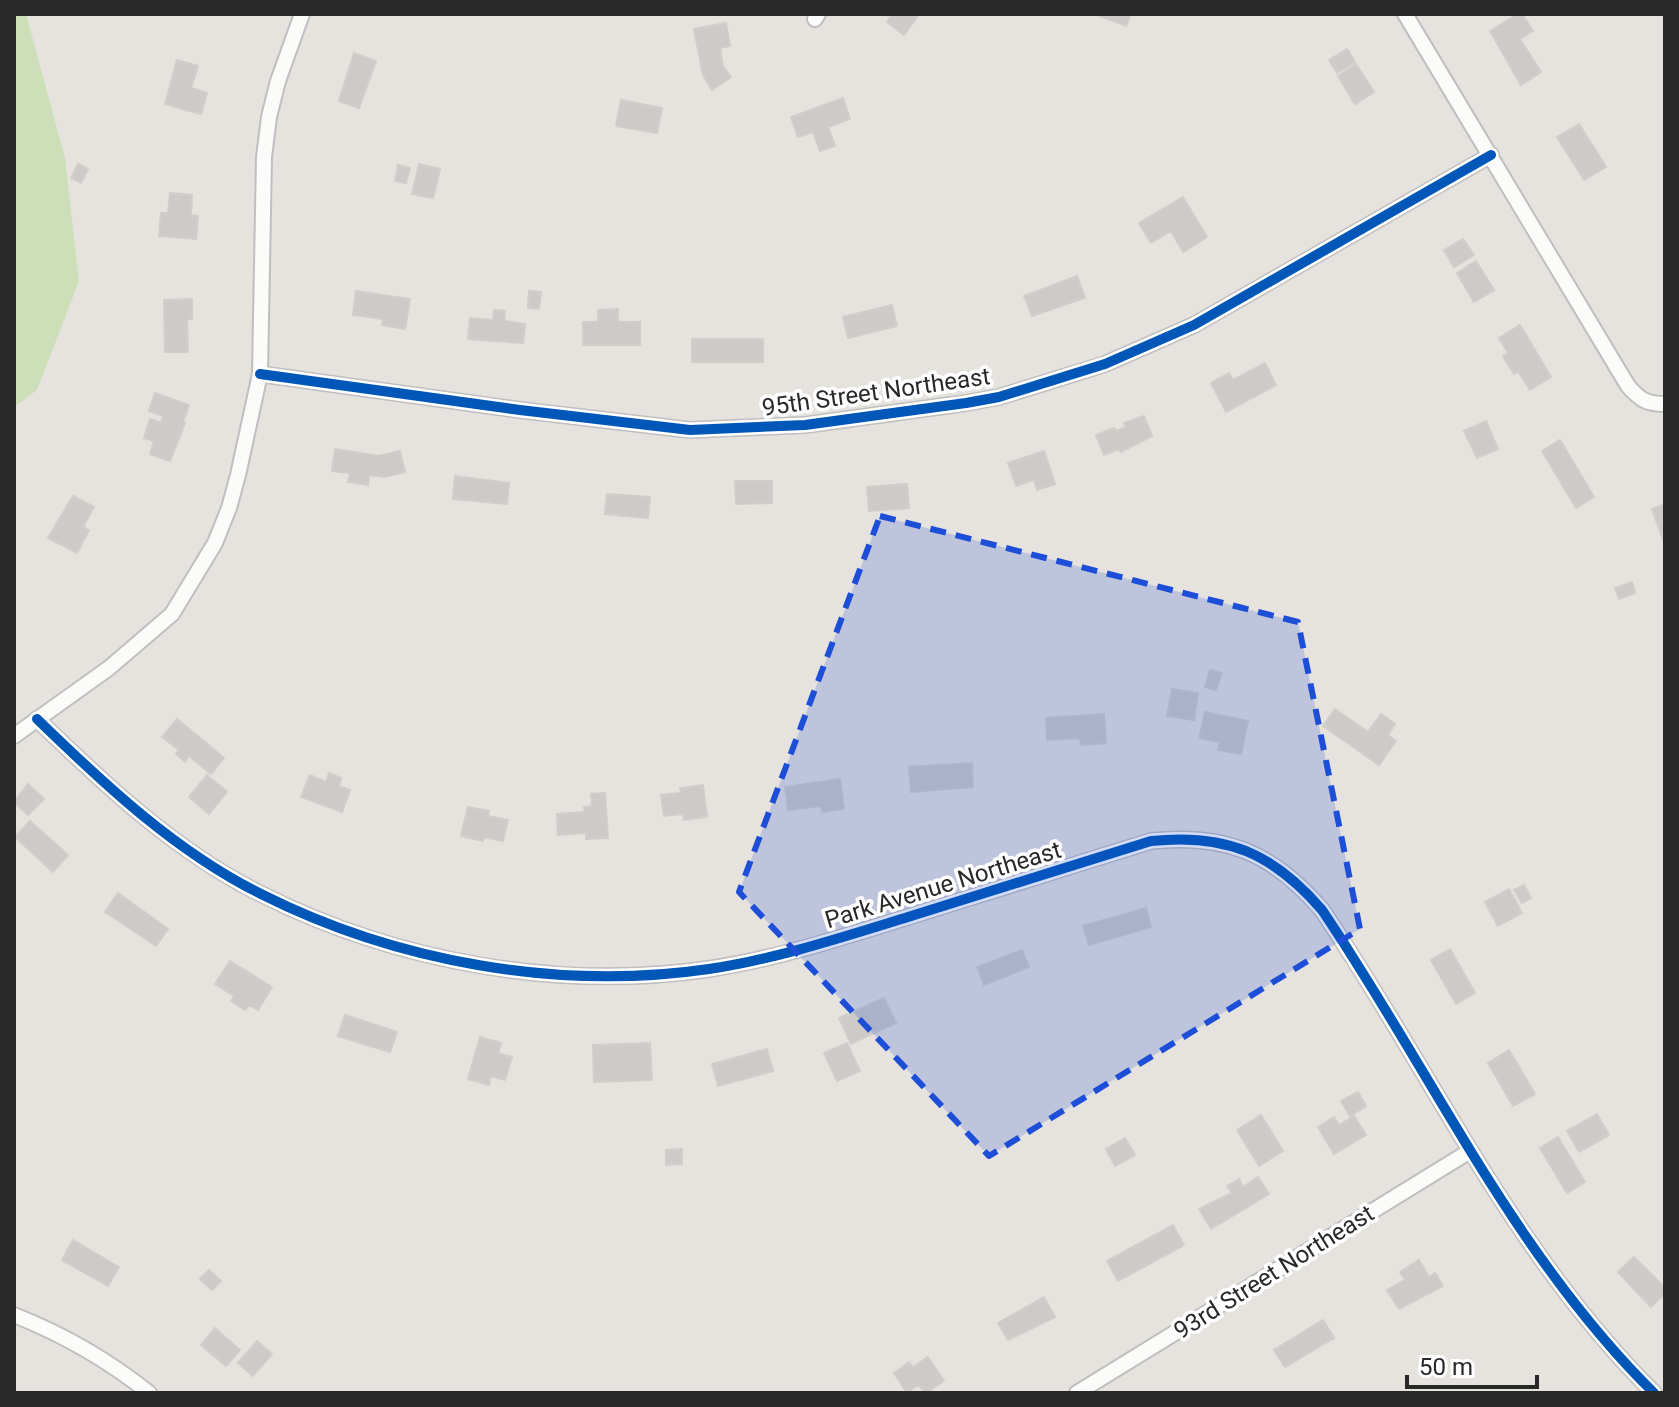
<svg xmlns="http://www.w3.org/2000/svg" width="1679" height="1407" viewBox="0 0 1679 1407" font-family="Roboto,sans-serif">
<rect width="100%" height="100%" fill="#e6e2de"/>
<!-- green -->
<path fill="#ccdfb9" d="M14 14H26L65 158 79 281 37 390 14 407Z"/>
<!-- building -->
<path fill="#cdcac8" stroke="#d1ceca" stroke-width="2" d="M892 14H919L904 35 887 22Z
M1101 14H1131L1126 26 1100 16Z
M1518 14H1522L1533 31 1520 39 1541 72 1521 85 1490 31Z
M726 23 730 46 720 48 723 66 731 77 712 90 703 75 694 29Z
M1347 49 1355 62 1337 73 1329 60Z
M354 53 376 61 359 108 339 101Z
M177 60 198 66 191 88 207 93 201 114 165 104Z
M1356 64 1374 92 1355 104 1338 76Z
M843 98 850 119 828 127 835 146 820 151 813 132 798 137 791 117Z
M621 100 662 108 657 133 616 126Z
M1579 124 1606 167 1584 180 1557 137Z
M78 164 88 169 81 183 71 178Z
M419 164 440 169 433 198 412 194Z
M398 165 410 168 406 183 395 181Z
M170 193 192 195 191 215 198 216 196 239 159 236 161 213H168Z
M1183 197 1207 237 1183 252 1171 231 1151 243 1139 223Z
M1463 239 1474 255 1454 267 1444 250Z
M1476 261 1494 290 1474 302 1457 273Z
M1077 276 1085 298 1032 316 1024 296Z
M356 291 410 299 405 329 382 325 383 319 353 315Z
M529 291 541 292 539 309 528 308Z
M192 299V319H187L188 352H165L164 300Z
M892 305 897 326 848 338 843 317Z
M618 309V322H640V345H583V322H598V310Z
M494 310 505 311 504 321 525 324 523 343 468 339 470 318 493 320Z
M1520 325 1551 377 1530 390 1518 371 1514 374 1503 356 1508 353 1499 338Z
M692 339H763V362H692Z
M1265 363 1276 385 1226 412 1211 383 1229 373 1233 380Z
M155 393 189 405 183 422 185 423 170 461 150 454 154 441 144 438 150 419 161 423 163 416 149 411Z
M1144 416 1152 436 1121 452 1119 449 1104 455 1096 435 1114 428 1116 431 1126 427 1124 423Z
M1486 421 1498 449 1477 458 1464 431Z
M1560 440 1594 497 1576 508 1542 451Z
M335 449 379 456 400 451 405 472 384 477 369 475 368 485 348 482 350 473 332 471Z
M1044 451 1055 484 1037 490 1034 480 1016 486 1008 463Z
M455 476 509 483 507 504 453 499Z
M735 481H772V503L736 504Z
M907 484 909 508 869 511 867 487Z
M607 494 650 497 648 518 605 514Z
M73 496 94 507 83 527 89 530 77 553 48 538Z
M1665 504V545L1652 509Z
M1632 582 1635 593 1619 599 1615 588Z
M1210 670 1222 673 1216 690 1205 687Z
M1172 689 1198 693 1194 720 1167 716Z
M1335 709 1368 732 1381 714 1395 724 1388 735 1396 741 1379 765 1323 726Z
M1205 712 1248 721 1241 754 1218 750 1220 742 1199 738Z
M1104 714 1106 743 1081 745 1080 738 1047 740 1046 718Z
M177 719 224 758 211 774 189 756 185 762 176 754 179 750 162 737Z
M972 763 973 787 911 792 909 767Z
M329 773 341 778 339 786 350 790 342 812 301 797 310 775 326 782Z
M207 775 227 792 209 814 189 797Z
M840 779 844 809 822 812 821 806 788 810 785 787Z
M28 784 44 799 28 815 14 802Z
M703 785 707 817 684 820 683 814 664 816 661 795 681 793 680 788Z
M605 793 608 838 586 839V833L558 835 557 814 585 812 584 807 592 806 591 794Z
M468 807 489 811 488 816 508 820 503 841 484 837 483 841 461 836Z
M30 821 68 855 53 872 15 837Z
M1524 885 1531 898 1522 903 1514 890Z
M1509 889 1522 913 1498 926 1485 902Z
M118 893 168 929 156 946 105 912Z
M1146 908 1151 927 1089 945 1083 926Z
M1450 949 1475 993 1456 1004 1431 960Z
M1022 950 1029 967 984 985 977 967Z
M230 961 272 987 258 1010 249 1005 245 1010 231 1001 234 996 215 984Z
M884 998 896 1023 851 1044 839 1018Z
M345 1015 397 1032 390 1052 338 1036Z
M480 1037 501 1043 498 1053 512 1057 505 1080 491 1076 489 1085 468 1079Z
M650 1043 652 1080 594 1082 593 1045Z
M847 1043 860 1071 837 1081 824 1053Z
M767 1049 773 1071 718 1086 712 1064Z
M1509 1050 1535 1094 1513 1106 1488 1063Z
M1358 1092 1366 1106 1350 1116 1341 1101Z
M1597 1114 1609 1135 1579 1152 1567 1131Z
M1261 1115 1283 1151 1259 1166 1237 1130Z
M1354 1116 1366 1135 1334 1154 1318 1127 1334 1117 1339 1125Z
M1558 1137 1585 1182 1567 1193 1540 1148Z
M1125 1138 1135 1155 1115 1166 1106 1149Z
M682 1149V1164L666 1165V1150Z
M1258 1177 1269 1194 1211 1229 1199 1209 1232 1193 1227 1186 1239 1179 1243 1187Z
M1173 1225 1184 1245 1118 1281 1107 1261Z
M73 1240 119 1267 108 1286 62 1260Z
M1634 1257 1665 1288V1293L1651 1307 1618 1272Z
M1419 1260 1429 1277 1435 1273 1443 1286 1399 1309 1387 1290 1405 1280 1400 1272Z
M209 1270 221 1281 212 1290 200 1279Z
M1044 1297 1055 1317 1008 1340 998 1323Z
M1323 1320 1334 1338 1285 1367 1274 1350Z
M215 1328 240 1350 226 1366 201 1345Z
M257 1341 272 1354 253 1376 238 1363Z
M928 1357 944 1381 926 1393 918 1385 907 1393 894 1373 909 1362 913 1367Z"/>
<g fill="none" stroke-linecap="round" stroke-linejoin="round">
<!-- minor casing -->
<g stroke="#c0bfbf" stroke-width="18">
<path id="minor" d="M1405 14 1628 386C1640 400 1647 404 1665 404
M815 19 818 14
M260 374 520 410 690 430 805 425 966 403 999 397 1105 364 1194 325 1491 155
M37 719C104 784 176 852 261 894 396 962 559 991 709 969 776 959 843 937 908 917 989 892 1070 866 1151 841 1226 833 1273 853 1322 910 1431 1071 1513 1254 1654 1393
M14 736 109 668 172 614 215 543 229 508 238 475 260 374 264 157 269 117 278 81 302 14
M14 1315C62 1334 108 1360 149 1393
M1077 1393 1470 1151"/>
</g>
<!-- minor -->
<use href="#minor" stroke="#fbfbfa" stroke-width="14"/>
<!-- cycleway casing -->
<g stroke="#fff" stroke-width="15">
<path id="cycleway" d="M260 374 520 410 690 430 805 425 966 403 999 397 1105 364 1194 325 1491 155
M37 719C104 784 176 852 261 894 396 962 559 991 709 969 776 959 843 937 908 917 989 892 1070 866 1151 841 1226 833 1273 853 1322 910 1431 1071 1513 1254 1654 1393"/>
</g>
<!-- cycleway -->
<use href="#cycleway" stroke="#0057b8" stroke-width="10"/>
</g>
<!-- marked area -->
<path fill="#1d4ed8" fill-opacity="0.2" stroke="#1d4ed8" stroke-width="6" stroke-dasharray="16 10" stroke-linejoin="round" d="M880 516 1298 622 1360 929 989 1156 739 892Z"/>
<g text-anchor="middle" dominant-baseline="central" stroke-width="7" stroke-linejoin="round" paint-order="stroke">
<!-- street labels -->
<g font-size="24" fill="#282828" stroke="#fff">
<text transform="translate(876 392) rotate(-8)">95th Street Northeast</text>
<text transform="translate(943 885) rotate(-17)">Park Avenue Northeast</text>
<text transform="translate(1274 1272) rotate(-32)">93rd Street Northeast</text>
</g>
</g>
<!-- border -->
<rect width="1679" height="1407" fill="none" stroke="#282828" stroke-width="32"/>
<!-- scale -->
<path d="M1407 1375v12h130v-12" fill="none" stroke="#282828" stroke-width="4"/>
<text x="1419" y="1375" font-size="24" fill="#282828" stroke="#ffffff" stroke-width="6" paint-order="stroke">50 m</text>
</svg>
